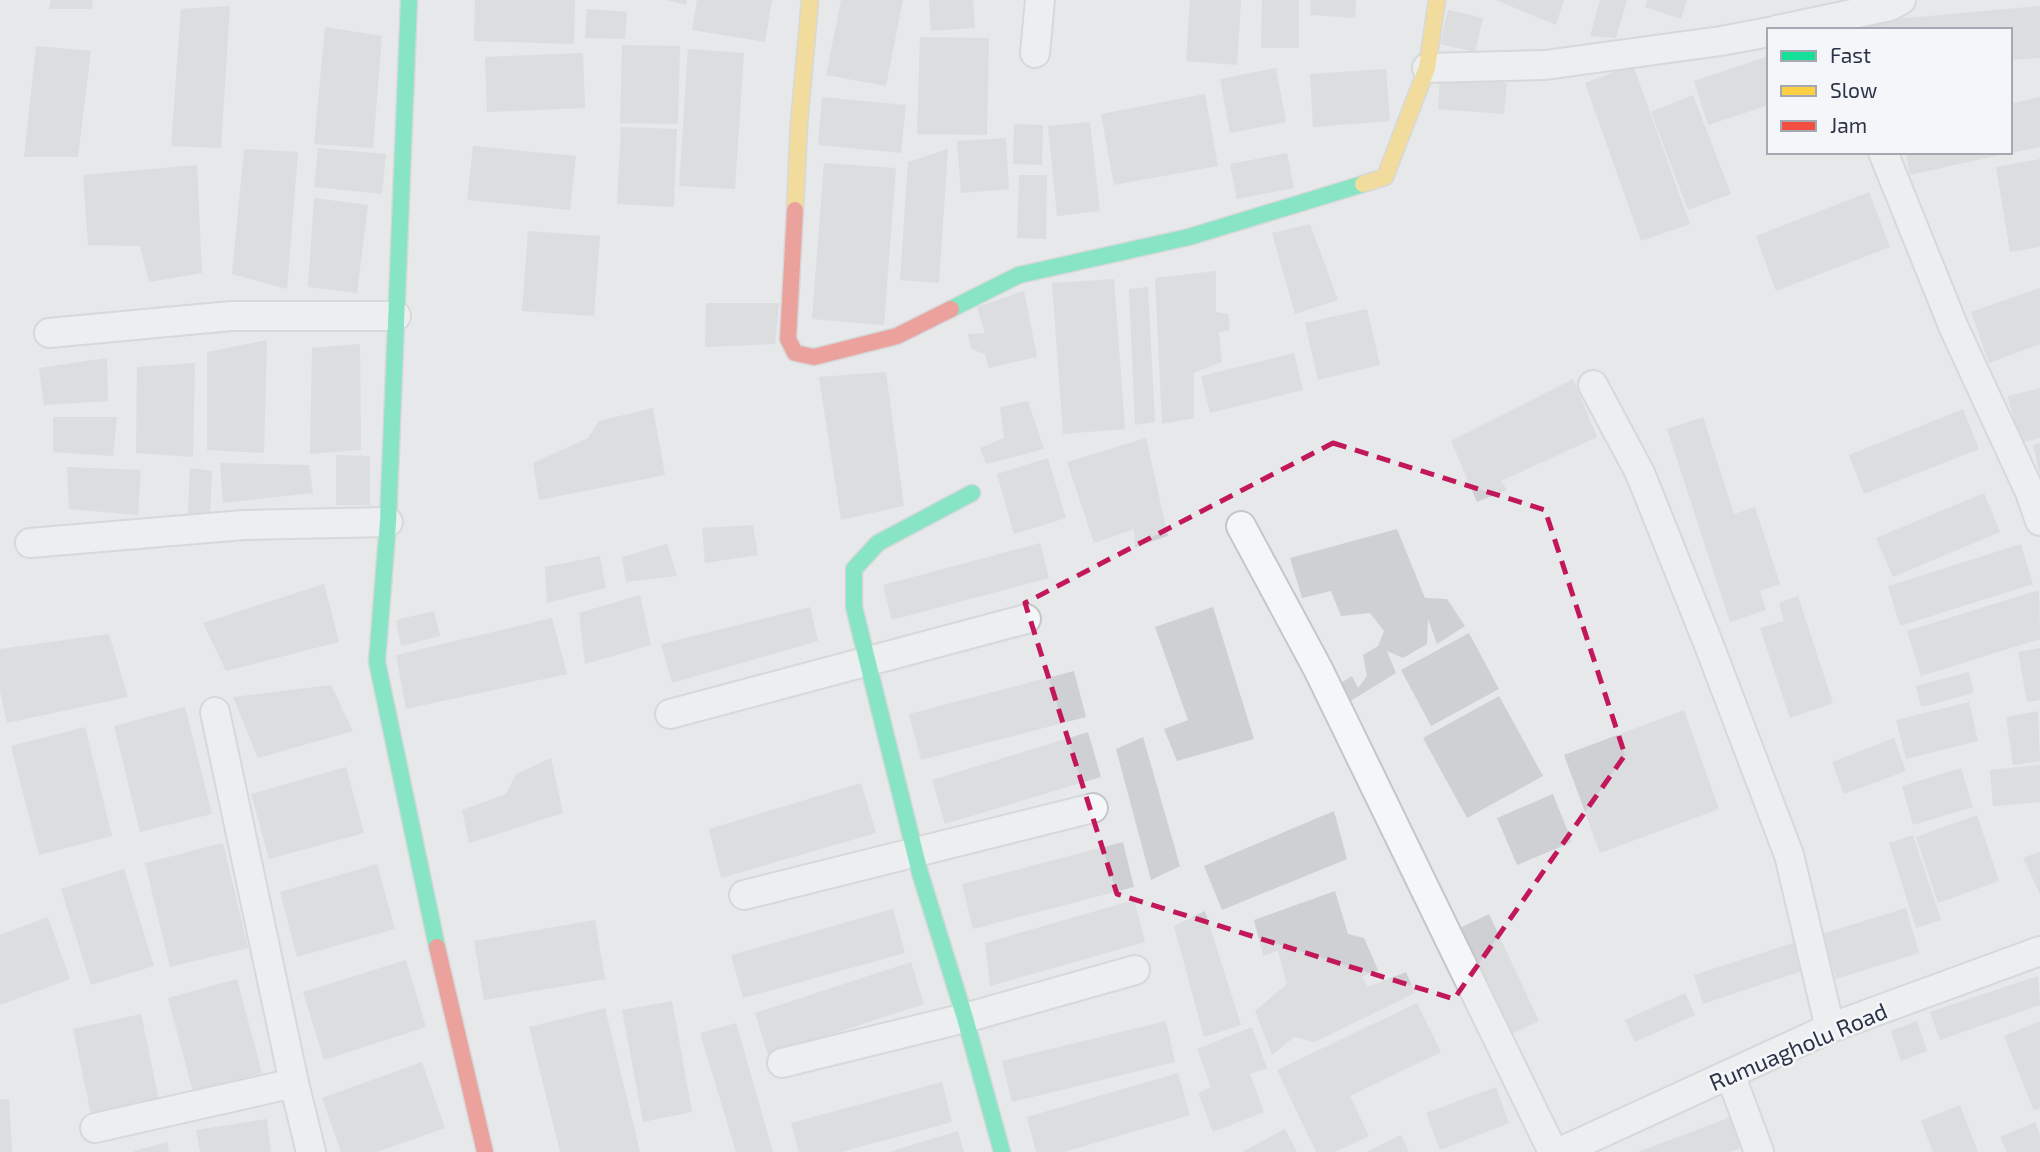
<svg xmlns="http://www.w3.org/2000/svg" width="2040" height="1152" viewBox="0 0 2040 1152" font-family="'Exo 2',sans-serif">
<rect width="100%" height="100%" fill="#e6e8ea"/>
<!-- building -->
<path fill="#ced0d3" d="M51 0H93L92 9H49Z
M475 0H575L574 44 474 41Z
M665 0H687L686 5Z
M697 0H772L765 42 692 30Z
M841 0H903L886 86 826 75Z
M929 0H973L975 28 931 31Z
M1190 0H1241L1237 65 1186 61Z
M1262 0H1299V48H1261Z
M1311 0H1356L1355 18 1310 15Z
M1496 0H1564L1556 25Z
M1600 0H1627L1616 38 1590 36Z
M1647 0H1687L1681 19 1645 7Z
M230 6 221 148 171 146 181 9Z
M2040 6V58L2010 60V30H1863L1862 22Z
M587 9 627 12 625 39 585 38Z
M1448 10 1483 18 1475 52 1440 44Z
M325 27 382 36 373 148 314 144Z
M920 37 989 38 987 135 917 134Z
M622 45 680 46 678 124 620 123Z
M36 46 91 51 78 157H24Z
M688 49 744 53 735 189 679 186Z
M583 53 585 108 487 112 485 57Z
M1769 56V105L1708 125 1694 81Z
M1633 65 1690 224 1641 241 1585 83Z
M1276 68 1286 122 1230 133 1220 79Z
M1386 69 1390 121 1313 127 1310 74Z
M1440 78 1507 83 1504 114 1438 109Z
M1205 94 1218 166 1114 185 1101 114Z
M1693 95 1731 194 1688 210 1651 112Z
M822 97 906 105 901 153 818 145Z
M2040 97V147L2010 153V104Z
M1090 122 1100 211 1057 216 1048 126Z
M1014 124 1043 125 1042 165 1013 164Z
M621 127 677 129 674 207 617 204Z
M1006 138 1009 189 961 193 957 141Z
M473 146 576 156 570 210 467 200Z
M318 148 386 154 382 194 314 187Z
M244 149 298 152 287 289 232 274Z
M948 149 939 283 900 280 908 162Z
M1906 152H2008L2009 153 1910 175Z
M1287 153 1294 188 1237 199 1230 164Z
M2040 159V247L2010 252 1996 167Z
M824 163 896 168 884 325 812 319Z
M197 165 202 273 149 282 140 246 88 245 83 175Z
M1019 175H1047L1046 239 1017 238Z
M1869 192 1890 247 1776 291 1756 236Z
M314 198 368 205 357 293 308 287Z
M1310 224 1338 300 1295 314 1272 233Z
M528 231 600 236 594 316 522 311Z
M1216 271V312L1228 314 1230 330 1219 332 1222 362 1194 373V418L1162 424 1155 278Z
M1114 279 1125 429 1063 434 1052 283Z
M1148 287 1155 422 1135 425 1129 289Z
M2040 288V344L1989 363 1971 312Z
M1024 291 1037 357 989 368 985 354 971 349 968 334 985 333 977 307Z
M706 303H779L775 344 705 347Z
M1367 309 1380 365 1318 380 1305 323Z
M267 340 264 453 207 450V352Z
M360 344 361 450 310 454 312 348Z
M1294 353 1303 390 1210 413 1201 376Z
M107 358 108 401 44 405 39 368Z
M195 363 193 457 136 453 137 367Z
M886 372 904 506 841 520 819 377Z
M1573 379 1597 437 1501 481 1507 490 1477 502 1451 441Z
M2040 388V438L2019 443 2008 396Z
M1028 401 1044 449 986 464 980 448 1004 438 1000 407Z
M653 408 665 475 539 500 533 463 588 438 599 421Z
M1963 409 1979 449 1864 494 1849 455Z
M53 417H117L113 456 53 452Z
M1703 417 1734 514 1755 507 1780 584 1760 591 1766 610 1730 622 1667 429Z
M1146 438 1168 536 1135 547 1134 529 1094 543 1067 462Z
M2040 443V472H2039L2033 445Z
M336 455 370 456V505H336Z
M1048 458 1066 518 1014 534 997 474Z
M220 463 309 465 313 493 223 503Z
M67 467 141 470 138 515 69 509Z
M190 468 212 471 210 515 188 513Z
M1984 493 2000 532 1893 577 1876 538Z
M753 525 758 555 705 563 702 528Z
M1397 529 1425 598 1447 599 1465 626 1437 644 1428 619 1427 644 1403 658 1387 651 1396 673 1344 705 1336 686 1352 676 1358 688 1367 676 1363 655 1378 646 1384 631 1370 613 1341 616 1331 591 1302 598 1290 558Z
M1040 543 1049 578 892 620 883 585Z
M667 544 677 576 626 582 622 557Z
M2021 544 2033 584 1900 626 1888 586Z
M600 556 606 588 547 603 545 567Z
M324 584 339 642 226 671 203 623Z
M2039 590 2040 639 1921 676 1907 631Z
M640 595 651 645 585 664 579 613Z
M1798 596 1833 703 1790 718 1760 628 1784 621 1779 603Z
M810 607 818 641 672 683 661 644Z
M1213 607 1254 739 1177 761 1164 729 1188 720 1155 627Z
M434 611 440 636 401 646 396 620Z
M552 618 567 674 406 709 396 655Z
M1469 633 1499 689 1431 726 1401 670Z
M109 634 128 697 7 723 0 691V649Z
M2040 648V700L2027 702 2018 652Z
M1074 671 1086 717 921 760 909 714Z
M1969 672 1974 693 1921 707 1916 686Z
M331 685 353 731 258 758 233 697Z
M1499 696 1543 776 1467 818 1423 738Z
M1969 702 1978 741 1906 759 1896 720Z
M185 707 212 814 140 832 114 726Z
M1684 710 1719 809 1600 853 1564 755Z
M2038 711 2040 761 2013 765 2006 717Z
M85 727 112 836 39 855 11 746Z
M1088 732 1101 777 945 824 932 780Z
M1143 737 1180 866 1151 880 1116 749Z
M1894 738 1906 771 1844 794 1832 762Z
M551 758 563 813 469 843 462 810 506 794 516 774Z
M2040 765V802L1993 806 1990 770Z
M346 767 364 833 269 859 251 794Z
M1961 768 1973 807 1913 825 1902 786Z
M861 783 876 833 721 878 709 829Z
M1553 794 1572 842 1517 865 1497 818Z
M1334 811 1347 859 1222 910 1204 866Z
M1977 815 1999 881 1938 903 1916 837Z
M1913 835 1941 920 1916 928 1889 843Z
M1123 842 1134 887 973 929 962 884Z
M223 843 248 948 170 967 145 863Z
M2040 852V894L2023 858Z
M377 864 395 929 297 957 280 892Z
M124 869 154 966 91 985 61 889Z
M1335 891 1348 934 1364 938 1378 970 1362 977 1368 987 1406 972 1415 993 1315 1042 1294 1037 1272 1055 1255 1011 1287 984 1278 951 1263 956 1254 920Z
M1134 900 1145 942 990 986 985 943Z
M1906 908 1919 953 1836 979 1822 934Z
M893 909 905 953 743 998 731 955Z
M1205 911 1241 1025 1204 1037 1174 926Z
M1489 914 1539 1021 1510 1035 1460 928Z
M48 917 70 979 0 1005V935Z
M595 920 605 979 484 1000 474 941Z
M1796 942 1805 970 1703 1004 1694 975Z
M406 960 426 1027 324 1060 303 992Z
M911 962 924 1004 768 1055 755 1013Z
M2038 976 2040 1005 1940 1040 1930 1012Z
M237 979 262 1073 193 1092 168 998Z
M1685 993 1695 1015 1635 1042 1625 1020Z
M672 1001 692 1112 643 1122 622 1010Z
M1417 1003 1441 1052 1350 1096 1369 1136 1335 1152H1316L1277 1070Z
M605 1008 640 1152H560L529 1027Z
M141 1014 159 1100 91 1114 73 1029Z
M1166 1021 1175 1062 1012 1102 1002 1061Z
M1917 1021 1927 1051 1901 1061 1891 1031Z
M2040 1021V1108L2034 1111 2004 1036Z
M736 1023 773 1152H736L700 1033Z
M1252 1027 1267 1068 1250 1074 1264 1112 1213 1132 1198 1093 1211 1087 1197 1049Z
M422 1062 445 1128 377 1152H341L322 1098Z
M1178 1073 1190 1115 1064 1152H1036L1027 1117Z
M942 1082 952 1122 841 1152H799L791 1123Z
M1496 1087 1509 1123 1440 1150 1426 1113Z
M0 1099H9L12 1152H0Z
M1960 1105 1978 1152H1933L1921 1121Z
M1736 1115 1748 1145 1730 1152H1638Z
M267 1119 271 1152H200L196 1130Z
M2035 1122 2040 1135V1152H2007L2000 1137Z
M1285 1129 1297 1152H1242Z
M958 1131 964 1152H892V1151Z
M1401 1135 1409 1152H1367Z
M167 1142 169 1152H134V1151Z"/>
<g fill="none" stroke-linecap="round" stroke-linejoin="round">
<!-- street casing -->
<g stroke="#c4c6c8" stroke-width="32">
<path id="street" d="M1777 30 1890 6 1901 0
M1035 53 1040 0
M1427 68 1545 65 1721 41 1769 32
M1883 152 1954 328 2030 492 2040 521
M49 333 231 316H396
M1593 385 1640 473 1707 640 1789 855 1830 1028
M1241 526 1318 669 1553 1152
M30 543 244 525 388 522
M215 712 294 1083 311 1152
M670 714 1026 619
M744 895 1093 808
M782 1063 965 1018 1135 970
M1730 1074 1759 1152
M95 1128 294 1083
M1560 1152 1830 1028 2040 951"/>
</g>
<!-- fast casing -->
<g stroke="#c4c6c8" stroke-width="19">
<path id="fast" d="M409 0 388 522 377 662 437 947
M951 309 1019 275 1189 237 1363 184
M972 493 878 543 854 569V607L920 873 965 1018 1002 1152"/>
</g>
<!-- slow casing -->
<g stroke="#c4c6c8" stroke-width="19">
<path id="slow" d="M1363 184 1385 177 1427 68 1437 0
M795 210 799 124 810 0"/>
</g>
<!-- jam casing -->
<g stroke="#c4c6c8" stroke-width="19">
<path id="jam" d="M795 210 788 339 795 353 814 357 897 336 951 309
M437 947 485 1152"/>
</g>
<!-- street -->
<use href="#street" stroke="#f5f6f7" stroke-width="28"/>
<!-- fast -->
<use href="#fast" stroke="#16e098" stroke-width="16"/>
<!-- slow -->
<use href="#slow" stroke="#ffcf43" stroke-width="16"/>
<!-- jam -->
<use href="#jam" stroke="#f24e42" stroke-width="16"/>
</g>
<!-- marked area -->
<path d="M0 0H2040V1152H0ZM1333 443 1545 510 1625 755 1454 999 1117 894 1025 603Z" fill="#e6e8ea" fill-opacity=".55" fill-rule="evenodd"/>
<path fill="none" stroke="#c2185b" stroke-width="5" stroke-dasharray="14 9" stroke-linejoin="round" d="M1333 443 1545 510 1625 755 1454 999 1117 894 1025 603Z"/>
<g text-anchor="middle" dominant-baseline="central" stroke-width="5" stroke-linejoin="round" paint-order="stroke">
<!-- street labels -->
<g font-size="23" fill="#2b3445" stroke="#f4f6f9">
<text transform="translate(1798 1046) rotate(-23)">Rumuagholu Road</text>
</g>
</g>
<!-- legend -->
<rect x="1767" y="28" width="245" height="126" fill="#f4f6f9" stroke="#a4a8b1" stroke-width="2"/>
<rect x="1781" y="51" width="35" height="10" fill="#16e098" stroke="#a4a8b1" stroke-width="2"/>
<text x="1830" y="63" font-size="21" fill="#2b3445">Fast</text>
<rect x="1781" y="86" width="35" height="10" fill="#ffcf43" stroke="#a4a8b1" stroke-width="2"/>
<text x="1830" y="98" font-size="21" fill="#2b3445">Slow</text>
<rect x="1781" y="121" width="35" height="10" fill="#f24e42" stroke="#a4a8b1" stroke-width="2"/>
<text x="1830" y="133" font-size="21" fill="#2b3445">Jam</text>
</svg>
